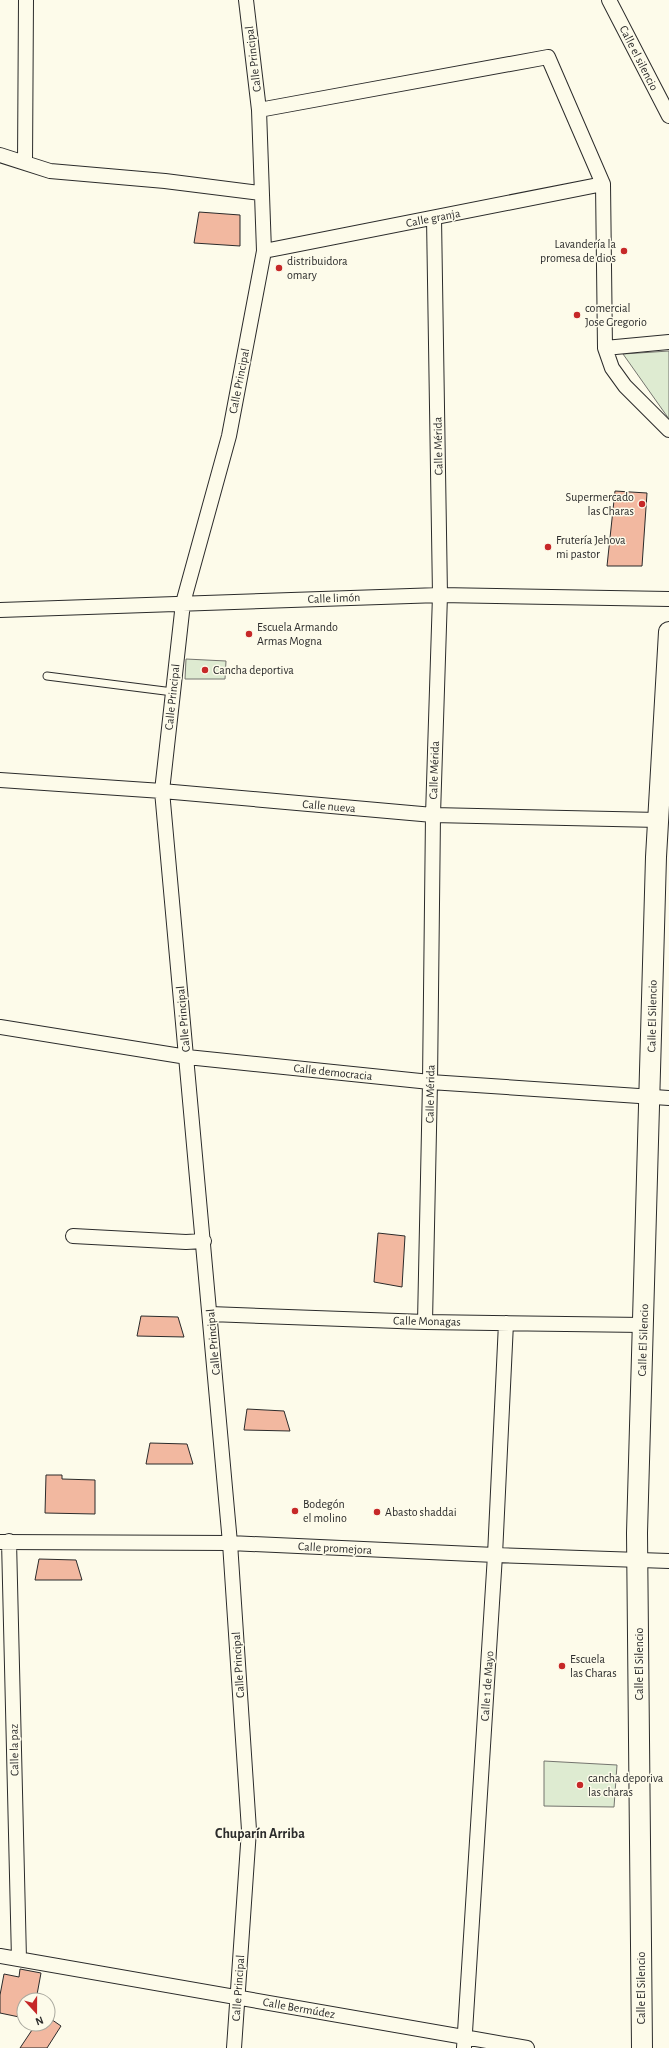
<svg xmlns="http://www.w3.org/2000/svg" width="669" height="2048" viewBox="0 0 669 2048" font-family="'Alegreya Sans',sans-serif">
<rect width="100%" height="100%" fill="#fdfbea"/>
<!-- green -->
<path fill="#deebd1" stroke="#74746e" d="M669 351V419L623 354Z
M186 659 226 661 225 679H185Z
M544 1761 617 1765 614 1807 544 1806Z"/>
<!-- building -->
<path fill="#f2b8a0" stroke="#2b2b2b" d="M199 212 240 215V246L194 243Z
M615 491 647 493 642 566H607Z
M378 1233 405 1236 402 1287 374 1282Z
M141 1316 178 1317 184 1337 137 1336Z
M247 1409 284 1411 290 1431 244 1430Z
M150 1443 187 1444 193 1464H146Z
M46 1475H62V1479L95 1480V1514L45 1513Z
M39 1559 76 1560 82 1580H35Z
M20 1969 41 1973 36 2000H24V2018L0 2013V1995L4 1974 19 1977Z
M48 2017 61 2026 47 2048H20L36 2024H48Z"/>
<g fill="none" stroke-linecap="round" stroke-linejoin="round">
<!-- lane casing -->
<g stroke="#2b2b2b" stroke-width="9">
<path id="lane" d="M47 676 173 692"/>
</g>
<!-- street casing -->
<g stroke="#2b2b2b" stroke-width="16">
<path id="street" d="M609 0 669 116
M259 110 548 57 603 184 605 348 612 368 625 386 669 430
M0 155 50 171 165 181 260 193
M25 163 26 0
M264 251 603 184
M605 348 669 342
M0 610 440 595 669 599
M0 780 162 791 433 815 659 820
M0 1027 187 1057 430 1082 669 1098
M73 1236 186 1242 204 1241
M210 1314 425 1322 643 1325
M425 1322 430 1082 433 815 440 595 434 218
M9 1541 19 1959
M0 1542 230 1543 495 1555 669 1561
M0 1956 527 2048
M234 2048 249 1830 230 1543 162 791 183 603 229 436 264 251 259 110 246 0
M464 2048 495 1555 506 1323"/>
</g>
<!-- secondary casing -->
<g stroke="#2b2b2b" stroke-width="22">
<path id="secondary" d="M642 2048 637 1533 656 857 669 632"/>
</g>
<!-- lane -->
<use href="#lane" stroke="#fdfbea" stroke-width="7"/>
<!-- street -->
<use href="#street" stroke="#fdfbea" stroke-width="14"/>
<!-- secondary -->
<use href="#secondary" stroke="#fdfbea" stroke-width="20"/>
</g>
<!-- markers -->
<g fill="#c62828" stroke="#fdfbea" stroke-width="1.5">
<circle cx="624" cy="251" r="4"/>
<circle cx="279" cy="268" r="4"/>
<circle cx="577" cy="315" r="4"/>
<circle cx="642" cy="504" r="4"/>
<circle cx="548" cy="547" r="4"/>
<circle cx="249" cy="634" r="4"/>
<circle cx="205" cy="670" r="4"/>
<circle cx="295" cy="1511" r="4"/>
<circle cx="377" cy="1512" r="4"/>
<circle cx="562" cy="1666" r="4"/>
<circle cx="580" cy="1785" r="4"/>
</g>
<g text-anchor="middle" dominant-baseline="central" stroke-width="3" stroke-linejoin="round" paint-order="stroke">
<!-- street labels -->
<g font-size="12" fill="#2b2b2b" stroke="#fdfbea">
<text transform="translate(639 58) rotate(63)">Calle el silencio</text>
<text transform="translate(253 59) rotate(-97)">Calle Principal</text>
<text transform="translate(433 218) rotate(-11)">Calle granja</text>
<text transform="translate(239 381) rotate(-79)">Calle Principal</text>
<text transform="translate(438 446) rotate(-91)">Calle Mérida</text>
<text transform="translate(334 598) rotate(-2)">Calle limón</text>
<text transform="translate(172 697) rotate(-84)">Calle Principal</text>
<text transform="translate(434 770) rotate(-88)">Calle Mérida</text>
<text transform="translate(329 806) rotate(5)">Calle nueva</text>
<text transform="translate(652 1016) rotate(-89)">Calle El Silencio</text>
<text transform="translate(183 1019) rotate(-95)">Calle Principal</text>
<text transform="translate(333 1072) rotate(6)">Calle democracia</text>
<text transform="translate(430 1094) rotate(-89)">Calle Mérida</text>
<text transform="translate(427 1321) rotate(1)">Calle Monagas</text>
<text transform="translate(643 1340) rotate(-88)">Calle El Silencio</text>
<text transform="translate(213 1342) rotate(-95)">Calle Principal</text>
<text transform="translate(335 1548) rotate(3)">Calle promejora</text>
<text transform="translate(639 1664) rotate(-90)">Calle El Silencio</text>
<text transform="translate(238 1665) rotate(-94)">Calle Principal</text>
<text transform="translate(487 1686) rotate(-86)">Calle 1 de Mayo</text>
<text transform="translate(14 1750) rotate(-91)">Calle la paz</text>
<text transform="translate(238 1988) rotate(-86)">Calle Principal</text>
<text transform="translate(641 1988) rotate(-90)">Calle El Silencio</text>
<text transform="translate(299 2008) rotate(10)">Calle Bermúdez</text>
</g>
<!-- poi labels -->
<g font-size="12" fill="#2b2b2b" stroke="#fdfbea" text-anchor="start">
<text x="616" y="244" text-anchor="end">Lavandería la<tspan x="616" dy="14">promesa de dios</tspan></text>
<text x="287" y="261">distribuidora<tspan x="287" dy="14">omary</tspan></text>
<text x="585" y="308">comercial<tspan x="585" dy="14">Jose Gregorio</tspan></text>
<text x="634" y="497" text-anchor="end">Supermercado<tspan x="634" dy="14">las Charas</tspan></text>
<text x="556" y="540">Frutería Jehova<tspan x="556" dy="14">mi pastor</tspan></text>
<text x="257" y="627">Escuela Armando<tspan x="257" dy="14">Armas Mogna</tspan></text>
<text x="213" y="670">Cancha deportiva</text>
<text x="303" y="1504">Bodegón<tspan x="303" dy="14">el molino</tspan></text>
<text x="385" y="1512">Abasto shaddai</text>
<text x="570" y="1659">Escuela<tspan x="570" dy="14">las Charas</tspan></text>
<text x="588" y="1778">cancha deporiva<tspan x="588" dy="14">las charas</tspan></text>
</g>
<!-- quarter labels -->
<g font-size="14" font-weight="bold" fill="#2b2b2b" stroke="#fdfbea">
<text x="260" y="1834">Chuparín Arriba</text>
</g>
</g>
<!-- north arrow -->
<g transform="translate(36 2012) rotate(159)"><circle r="19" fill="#fdfbea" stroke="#a9a89e"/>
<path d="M0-3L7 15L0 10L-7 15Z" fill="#c62828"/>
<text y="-6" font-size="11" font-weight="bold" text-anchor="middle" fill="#2b2b2b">N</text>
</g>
</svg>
